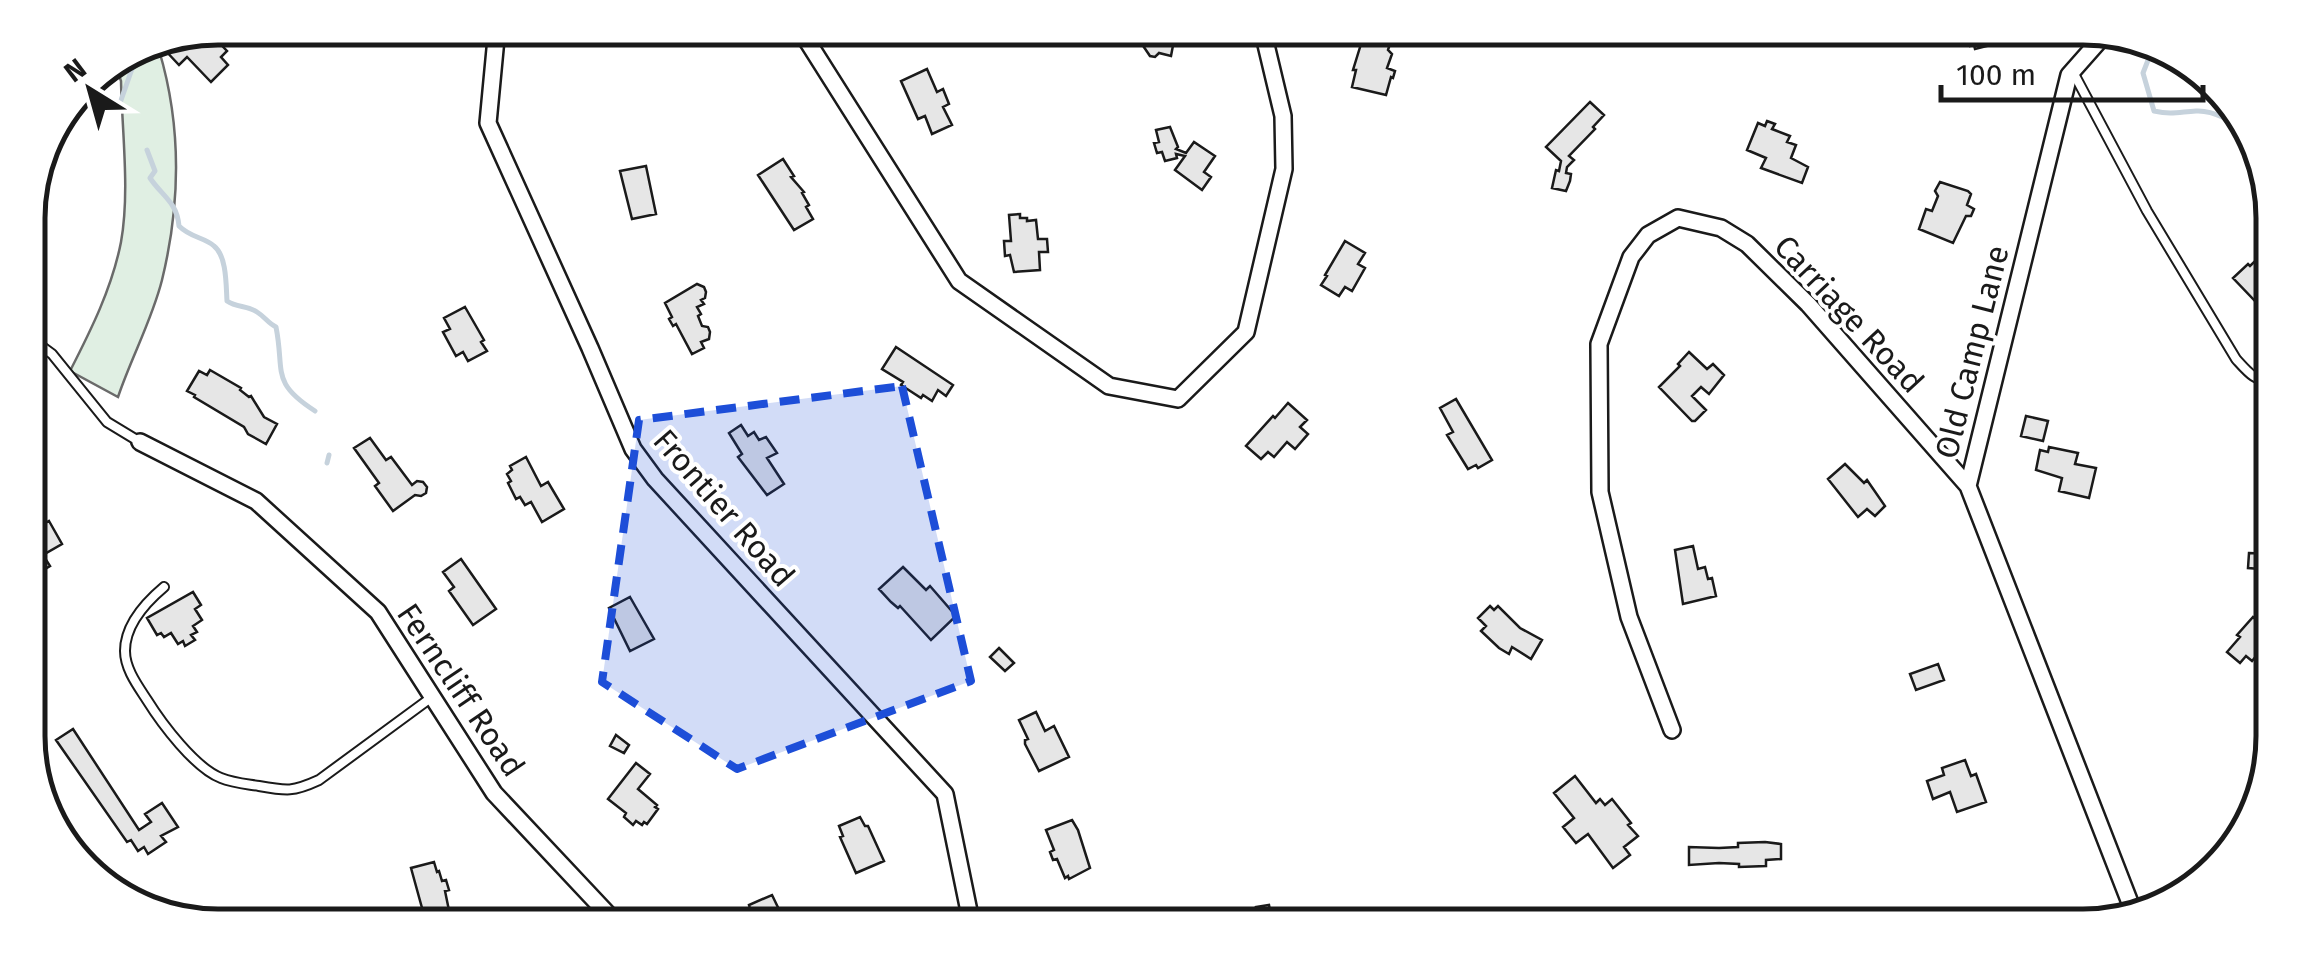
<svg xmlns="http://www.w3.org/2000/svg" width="2301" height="954" viewBox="0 0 2301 954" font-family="'Fira Sans',sans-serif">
<rect width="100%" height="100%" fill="#fff"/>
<!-- green -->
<path fill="#e0efe3" stroke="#6a6a6a" stroke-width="2.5" d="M159 50C182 127 181 202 162 280 152 320 131 358 118 397L70 371C91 330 112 288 121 242 130 192 122 132 121 81L116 66Z"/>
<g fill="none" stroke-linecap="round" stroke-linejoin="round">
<!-- stream -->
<path stroke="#c6d2dc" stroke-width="5" d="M2150 41 2152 50 2143 73 2154 111C2172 115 2179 112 2196 111 2214 110 2234 122 2248 134
M120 103 133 66 128 61
M147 150 155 171 150 178C162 196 177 202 179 226 191 238 204 237 214 246 227 256 226 286 227 301 237 308 247 305 257 312 265 317 268 323 276 327 285 372 270 382 315 411
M327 463 329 455"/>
</g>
<!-- building -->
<path fill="#e6e6e6" stroke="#1a1a1a" stroke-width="2.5" d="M553 28H618V29L569 42 568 38 556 41Z
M1131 28H1158L1159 31 1175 35 1171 56 1159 53 1155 57 1150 56Z
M1378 28H1395L1388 50 1392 54 1387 68 1395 71 1393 78 1391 77 1386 95 1352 87 1356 70H1353L1361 44 1374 45Z
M1638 28H1672L1658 36 1655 31 1644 37Z
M1965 28H2006L2010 40 1975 49 1974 45 1970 46Z
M208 31 227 51 221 57 228 65 211 82 187 57 179 65 164 49 194 37 196 39Z
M927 69 937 92 943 89 949 104 943 107 952 125 932 134 925 116 918 119 901 81Z
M1590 102 1604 115 1593 127 1595 129 1569 156 1574 160 1567 167 1566 173 1571 174 1570 181 1566 191 1552 188 1556 170 1559 171 1561 161 1546 147Z
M1767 121 1775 124 1772 129 1790 136 1787 142 1796 145 1791 158 1808 167 1802 183 1761 168 1766 158 1747 150 1758 123 1765 126Z
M1170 127 1178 147 1176 149 1186 153 1194 142 1215 156 1204 172 1211 177 1202 190 1175 170 1185 156 1176 154 1177 158 1165 161 1162 152 1157 153 1154 143 1159 142 1156 130Z
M783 159 794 176 791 177 804 192 802 193 809 205 806 207 813 219 794 230 758 175Z
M646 166 656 214 632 219 620 171Z
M1940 182 1968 191 1971 194 1967 205 1974 209 1971 216H1966L1953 243 1919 229 1926 209 1932 211 1938 196 1935 191Z
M1020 214V218H1027V221L1036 220 1038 239H1047L1048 252H1039L1040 270 1014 272 1010 255 1005 256 1004 241H1011L1009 215Z
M1345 241 1365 253 1358 264 1365 268 1352 291 1345 287 1339 296 1321 285 1327 276 1325 275Z
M2272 241V285L2255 301 2233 278 2248 264 2250 266 2272 245 2270 243Z
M697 284 704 287 706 292 705 298 701 300 704 304 697 307 701 314 698 316 702 326 708 327 710 332 709 339 701 342 704 348 692 354 676 324 673 326 669 319 672 317 665 303Z
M465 307 484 340 481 342 487 351 468 361 463 352 456 356 443 332 450 329 444 318Z
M896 347 953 385 946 396 938 390 932 401 923 395 921 398 901 385 903 382 882 369Z
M1689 352 1707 369 1713 364 1724 375 1709 394 1701 387 1692 396 1706 410 1695 421H1692L1659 387 1680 366 1678 364Z
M210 370 241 388 240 390 249 397 251 396 264 417 277 424 266 444 248 434 244 427 194 397 195 395 187 391 199 371 207 375Z
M1456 399 1492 460 1478 468 1476 465 1468 469 1447 435 1453 432 1440 408Z
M1288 403 1307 420 1300 427 1308 434 1295 449 1287 442 1274 457 1268 452 1261 459 1246 446 1273 416 1275 418Z
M2026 416 2048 421 2043 441 2021 436Z
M741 425 748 436 754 432 759 440 766 437 777 453 767 458 784 484 767 495 738 457 742 454 729 433Z
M370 438 386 460 391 457 412 485 417 481 423 482 427 487 426 493 421 496 415 495 393 511 375 486 379 483 354 448Z
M2049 447 2078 453 2075 464 2096 468 2089 498 2059 491 2062 478 2036 470 2040 450 2048 452Z
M526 457 541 486 548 482 564 509 542 522 531 502 525 505 520 497 516 499 508 483 511 481 507 474 512 470 510 466Z
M1845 464 1864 483 1867 480 1885 506 1875 516 1867 509 1858 517 1828 479Z
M49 521 62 544 43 555 50 566 33 576 30 572V531Z
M1693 546 1698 569 1705 567 1708 579 1712 578 1716 596 1683 604 1675 550Z
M2249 553 2269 554V565H2261L2260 569 2248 568Z
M461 559 496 609 473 625 449 591 454 587 443 572Z
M903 567 926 590 930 586 956 616 931 640 900 606 898 608 891 602 879 589Z
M193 592 201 605 195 609 202 620 193 626 197 632 191 635 195 640 185 646 183 641 178 644 171 633 164 637 161 633 157 635 147 618Z
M630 597 654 639 630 651 609 608Z
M1490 606 1494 610 1498 606 1520 628 1542 640 1531 659 1512 647 1509 654 1499 648 1481 631 1486 626 1478 618Z
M2253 617 2269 631 2273 629V649L2267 643 2252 661 2246 656 2240 663 2227 652 2240 637 2237 635Z
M999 648 1014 663 1005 671 990 657Z
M1938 664 1944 680 1916 690 1910 674Z
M1036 712 1045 731 1054 726 1069 757 1039 771 1025 744V740L1028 739 1019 720Z
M73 729 139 830 151 822 145 814 162 803 178 827 161 836 166 842 148 854 144 847 138 851 131 840 127 842 56 740Z
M616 735 629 745 624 753 610 746Z
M1965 760 1971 776 1976 774 1986 802 1957 812 1950 792 1933 799 1927 781 1944 775 1942 768Z
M636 763 650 774 638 789 657 805 655 807 658 809 647 824 644 822 642 825 636 821 633 825 624 817 626 813 608 799Z
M1575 776 1596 803 1600 799 1605 805 1612 799 1631 823 1628 825 1638 836 1624 847 1630 855 1613 868 1588 834 1576 843 1563 827 1574 818 1554 793Z
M860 817 865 826H868L884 861 856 873 840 837 843 836 839 826Z
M1072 820 1078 830 1090 868 1069 879 1068 876 1065 878 1057 859 1053 860 1050 852 1054 850 1046 830Z
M1765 842 1781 844V859L1766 860V866L1739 867V864L1719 863 1689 865V847L1719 848 1738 847V843Z
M434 862 437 872 439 871 442 881 446 880 449 890 445 891 452 925 446 926H427L411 868Z
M772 895 787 926H755L749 905Z
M1269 905 1271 915 1299 909 1302 926H1247L1245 920 1258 917 1256 907Z"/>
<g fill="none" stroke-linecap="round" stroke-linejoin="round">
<!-- service casing -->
<g stroke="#1a1a1a" stroke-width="12">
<path id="service" d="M2073 72 2147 211 2236 359C2247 371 2255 382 2272 381
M29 337 52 354 107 422 140 442
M164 587C145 603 125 625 125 651 125 669 138 686 147 700 162 724 195 768 221 778 233 783 247 784 259 786 287 791 293 792 319 780L432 697"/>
</g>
<!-- minor casing -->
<g stroke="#1a1a1a" stroke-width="20">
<path id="minor" d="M497 28 488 123 590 348 633 449 655 479 945 794 972 926
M799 28 959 281 1109 386 1178 399 1246 332 1284 169 1283 116 1262 28
M2107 32 2069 75 1968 486 2134 913
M140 442 256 501 378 612 494 793 619 926
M1672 730 1629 617 1600 492 1599 344 1631 257 1648 235 1678 218 1721 228 1747 244 1808 304 1968 486"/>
</g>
<!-- service -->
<use href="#service" stroke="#fff" stroke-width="8"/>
<!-- minor -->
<use href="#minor" stroke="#fff" stroke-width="15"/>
</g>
<!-- marked area -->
<path fill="#1d4ed8" fill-opacity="0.2" stroke="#1d4ed8" stroke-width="8" stroke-dasharray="20 12" stroke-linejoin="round" d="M902 386 971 681 737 769 602 682 639 420Z"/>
<g text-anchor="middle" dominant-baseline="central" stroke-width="8" stroke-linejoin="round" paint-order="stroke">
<!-- street labels -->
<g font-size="32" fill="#1a1a1a" stroke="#fff">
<text transform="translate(1849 314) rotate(47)">Carriage Road</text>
<text transform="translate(1972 352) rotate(-76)">Old Camp Lane</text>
<text transform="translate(724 508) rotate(49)">Frontier Road</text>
<text transform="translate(461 690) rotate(56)">Ferncliff Road</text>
</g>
</g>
<!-- crop -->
<path d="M0 0H2301V954H0ZM218 45H2083A173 173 0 0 1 2256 218V736A173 173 0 0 1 2083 909H218A173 173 0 0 1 45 736V218A173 173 0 0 1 218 45Z" fill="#fff" fill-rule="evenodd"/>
<path fill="none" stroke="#1a1a1a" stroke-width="5" d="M218 45H2083A173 173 0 0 1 2256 218V736A173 173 0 0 1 2083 909H218A173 173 0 0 1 45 736V218A173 173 0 0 1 218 45Z"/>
<!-- north arrow -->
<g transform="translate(90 90) rotate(323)" stroke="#ffffff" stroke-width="8" paint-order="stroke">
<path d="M0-8L18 38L0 25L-18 38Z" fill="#1a1a1a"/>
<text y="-15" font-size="28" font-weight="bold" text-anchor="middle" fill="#1a1a1a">N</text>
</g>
<!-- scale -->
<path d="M1941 85v15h262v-15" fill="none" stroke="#1a1a1a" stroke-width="5"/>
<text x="1956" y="85" font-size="30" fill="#1a1a1a" stroke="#ffffff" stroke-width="8" paint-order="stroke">100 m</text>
</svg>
